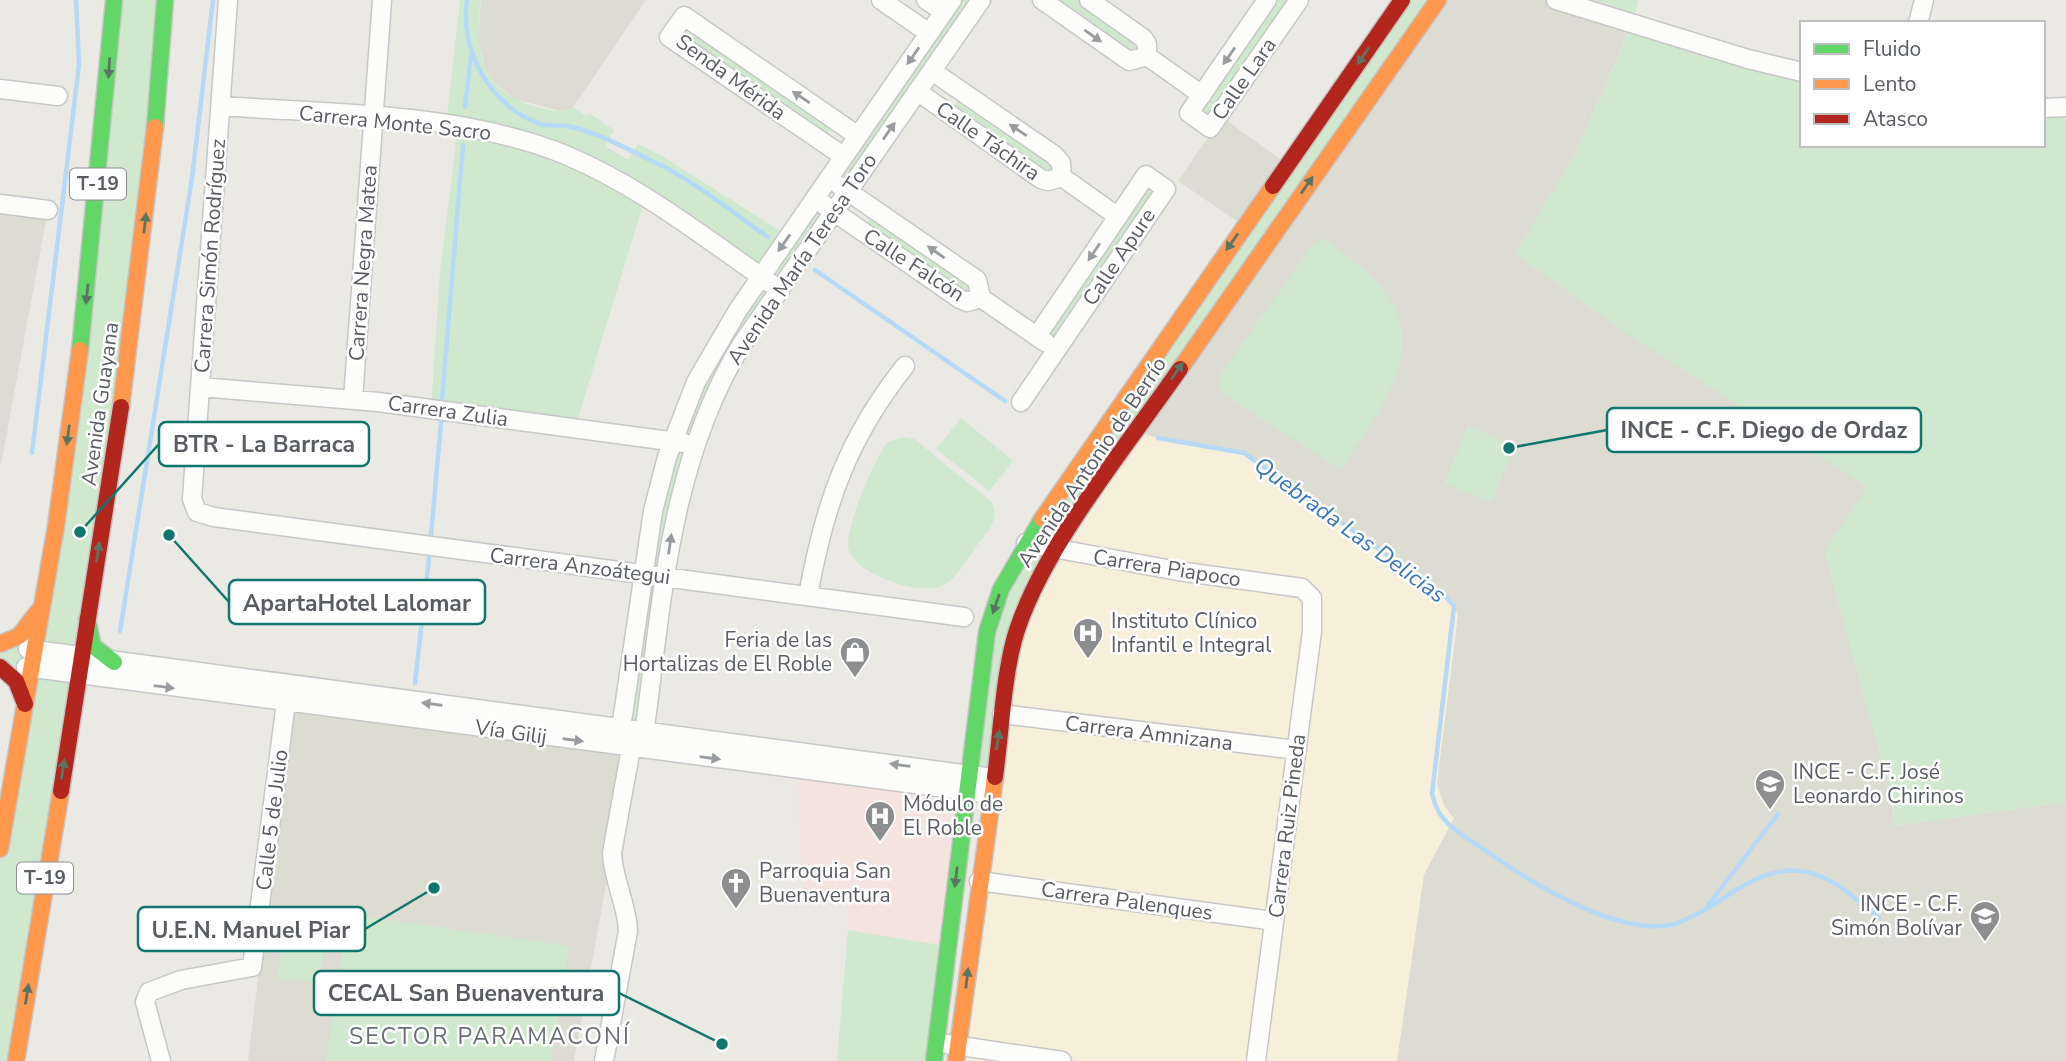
<svg xmlns="http://www.w3.org/2000/svg" width="2066" height="1061" viewBox="0 0 2066 1061" font-family="'Nunito Sans',sans-serif">
<rect width="100%" height="100%" fill="#eae9e4"/>
<!-- commercial -->
<path fill="#f6f0db" d="M1135 431 1178 444 1244 453 1446 597 1454 606 1458 616 1437 783 1449 813 1454 818 1424 875 1397 1061H956L1014 641Z"/>
<!-- education -->
<path fill="#dddcd3" d="M481 0H646L572 109 560 111 515 99 493 82 486 71 478 41Z
M1439 0H1551L1631 26 1576 152 1516 254 1867 487 1894 826 2066 802V1061H1397L1424 875 1454 818 1444 806 1437 783 1458 616 1454 606 1446 597 1244 453 1178 444 1138 432Z
M1219 115 1287 164 1244 226 1178 181 1213 130Z
M0 204 48 210 1 465H0Z
M286 703 631 748 574 1061H248L258 978 252 967Z"/>
<!-- medical -->
<path fill="#f4e3de" d="M797 769 966 791 947 946 848 930 847 903 802 896Z"/>
<!-- green -->
<path fill="#d0e8ce" fill-rule="evenodd" d="M114 0H165L82 656 621 729 667 457 760 277 645 198 575 428 431 409 440 272 458 127 446 125 460 0H481C474 51 480 92 537 107 549 110 562 114 573 107L586 116 589 113 614 130 605 146 628 160 638 144 662 156 788 236 814 198 833 211 742 344 694 445 644 733 967 774 994 608 1402 0H1438L1035 585 993 778 79 675 16 1061H0V849L31 669 0 664V645L34 650ZM35 650 81 657 78 675 31 668Z
M952 0H981L847 191 828 178Z
M1042 0H1089L1143 38 1140 60Z
M1267 0H1299L1210 128 1189 113Z
M1560 0H1638L1633 24Z
M684 16 836 121 822 142 669 37Z
M1632 25 1802 72V145H2043V108L2066 107V802L1894 826 1893 804 1824 551 1867 487 1633 338 1515 254 1576 152Z
M964 93 1054 155 1056 180 949 114Z
M1146 175 1166 189 1056 350 1037 336Z
M876 210 977 280 974 301 862 231Z
M1323 238C1343 253 1365 268 1380 286 1432 347 1380 409 1345 464L1337 468 1223 393 1217 384 1220 375 1314 243Z
M961 418 1013 461 989 491 936 449Z
M1468 426 1515 446 1491 502 1444 483Z
M905 437 914 439 992 502C1000 520 988 531 978 544 968 557 955 583 939 587 916 594 858 575 849 551 842 532 875 459 887 442Z
M287 907 329 913 319 984 277 978Z
M348 914 569 946 551 1061H326Z
M848 930 947 946 934 1061H837Z"/>
<g fill="none" stroke-linecap="round" stroke-linejoin="round">
<!-- stream -->
<path stroke="#b6d9f7" stroke-width="4.5" d="M467 0C459 50 491 107 540 124 550 127 562 124 572 127 600 134 630 150 656 163 693 180 733 213 768 237
M465 107 471 56
M815 270 1005 401
M442 400 463 145
M1158 438 1244 453 1446 597 1454 606 1432 794C1434 801 1436 808 1440 814 1450 829 1468 839 1482 848 1528 881 1617 938 1675 924 1697 916 1717 902 1736 890 1800 851 1830 876 1879 918
M32 453 79 65 76 0
M431 535 441 423
M120 631 192 178 213 0
M415 683 429 558
M1708 905 1778 814"/>
<!-- street casing -->
<g stroke="#c6c7c6" stroke-width="21">
<path id="street" d="M228 0 194 471 192 499 197 512 214 517 964 617
M881 0 929 33
M926 0 944 12
M1042 0 1129 61 1147 56
M1089 0 1143 38 1147 44V56
M1267 0 1189 113 1210 128 1299 0
M1556 0 1748 59 1802 72
M1918 23 1924 0
M1147 56 1202 95
M932 71 1054 155 1061 163 1062 177
M0 89 58 96
M917 91 1041 179 1048 181 1062 177
M221 106C330 114 448 112 553 150 632 180 701 235 770 283
M2043 108 2066 107
M843 156 669 37 684 16 858 136
M1062 177 1117 216
M840 186 977 280 981 298
M0 204 48 210
M823 204 960 299 967 302 981 298
M981 298 1045 342
M201 387 378 402 684 443
M353 400 382 0
M1021 402 1166 189 1146 175 1037 336
M1026 543 1178 571 1302 588 1312 598V631L1256 1061
M808 596C824 506 847 439 905 366
M28 649 993 778
M26 667 991 794
M1002 714 1297 750
M619 742 653 511 667 457 696 382 738 310 952 0
M643 742C662 606 668 465 742 344L981 0
M979 881 1274 921
M947 1044 1062 1061
M161 1061 145 1002 149 992 181 980 252 967 287 694
M604 1061 628 931C627 904 613 880 612 853L631 748"/>
</g>
<!-- fast casing -->
<g stroke="#c5c5c5" stroke-width="19">
<path id="fast" d="M155 127 165 0
M80 350 114 0
M87 619 93 646 114 662
M934 1061 987 632 1001 589 1042 519"/>
</g>
<!-- slow casing -->
<g stroke="#c5c5c5" stroke-width="19">
<path id="slow" d="M1180 369 1438 0
M121 407 155 127
M1042 519 1273 186
M0 644 19 636 40 609
M0 849 56 526 80 350
M16 1061 61 791
M956 1061 995 777"/>
</g>
<!-- jam casing -->
<g stroke="#c5c5c5" stroke-width="19">
<path id="jam" d="M1273 186 1402 0
M0 667 16 681 25 704
M995 777C1001 733 1003 682 1014 640 1039 551 1127 446 1180 369
M61 791 121 407"/>
</g>
<!-- street -->
<use href="#street" stroke="#fcfcfb" stroke-width="18"/>
<!-- fast -->
<use href="#fast" stroke="#63d668" stroke-width="16"/>
<!-- slow -->
<use href="#slow" stroke="#ff974d" stroke-width="16"/>
<!-- jam -->
<use href="#jam" stroke="#b3261e" stroke-width="16"/>
</g>
<!-- one-way arrows -->
<defs><path id="oneway-solid" d="M-6-.8H1V-3.2L6.5 0L1 3.2V.8H-6Z" transform="scale(1.75)"/></defs>
<g fill="#9a9da0">
<use href="#oneway-solid" transform="translate(1093 36) rotate(35)"/>
<use href="#oneway-solid" transform="translate(913 56) rotate(125)"/>
<use href="#oneway-solid" transform="translate(1229 56) rotate(125)"/>
<use href="#oneway-solid" transform="translate(801 97) rotate(-146)"/>
<use href="#oneway-solid" transform="translate(1018 130) rotate(-146)"/>
<use href="#oneway-solid" transform="translate(889 131) rotate(-55)"/>
<use href="#oneway-solid" transform="translate(784 243) rotate(125)"/>
<use href="#oneway-solid" transform="translate(936 252) rotate(-145)"/>
<use href="#oneway-solid" transform="translate(1094 252) rotate(124)"/>
<use href="#oneway-solid" transform="translate(670 544) rotate(-82)"/>
<use href="#oneway-solid" transform="translate(164 687) rotate(7)"/>
<use href="#oneway-solid" transform="translate(432 704) rotate(-172)"/>
<use href="#oneway-solid" transform="translate(573 740) rotate(8)"/>
<use href="#oneway-solid" transform="translate(710 758) rotate(8)"/>
<use href="#oneway-solid" transform="translate(900 765) rotate(-173)"/>
</g>
<g fill="#5b7564">
<use href="#oneway-solid" transform="translate(1363 56) rotate(125)"/>
<use href="#oneway-solid" transform="translate(109 68) rotate(94)"/>
<use href="#oneway-solid" transform="translate(1307 185) rotate(-55)"/>
<use href="#oneway-solid" transform="translate(145 223) rotate(-84)"/>
<use href="#oneway-solid" transform="translate(1232 242) rotate(125)"/>
<use href="#oneway-solid" transform="translate(87 294) rotate(96)"/>
<use href="#oneway-solid" transform="translate(1177 371) rotate(-55)"/>
<use href="#oneway-solid" transform="translate(68 435) rotate(98)"/>
<use href="#oneway-solid" transform="translate(98 552) rotate(-81)"/>
<use href="#oneway-solid" transform="translate(996 604) rotate(109)"/>
<use href="#oneway-solid" transform="translate(998 740) rotate(-82)"/>
<use href="#oneway-solid" transform="translate(63 769) rotate(-81)"/>
<use href="#oneway-solid" transform="translate(956 877) rotate(97)"/>
<use href="#oneway-solid" transform="translate(967 978) rotate(-83)"/>
<use href="#oneway-solid" transform="translate(27 994) rotate(-81)"/>
</g>
<!-- icons -->
<defs>
<g id="hospital-pin" transform="scale(1.575)"><path d="M0 17L-7.5 6A9.5 9.5 0 1 1 7.5 6Z" fill="#8c8e90" stroke="#fff"/><path d="M-5-5h3v3.5h4V-5h3V5h-3V1.5h-4V5h-3Z" fill="#fff"/></g>
<g id="shop-pin" transform="scale(1.575)"><path d="M0 17L-7.5 6A9.5 9.5 0 1 1 7.5 6Z" fill="#8c8e90" stroke="#fff"/><path d="M-5-2.5h2.3a2.7 3.5 0 0 1 5.4 0H5L5.5 6h-11ZM-1.5-2.5h3a1.5 2.3 0 0 0-3 0Z" fill="#fff"/></g>
<g id="university-pin" transform="scale(1.575)"><path d="M0 17L-7.5 6A9.5 9.5 0 1 1 7.5 6Z" fill="#8c8e90" stroke="#fff"/><path d="M0-5L7-2L0 1L-7-2ZM-4 1L0 2.5L4 1V4Q0 6-4 4Z" fill="#fff"/></g>
<g id="church-pin" transform="scale(1.575)"><path d="M0 17L-7.5 6A9.5 9.5 0 1 1 7.5 6Z" fill="#8c8e90" stroke="#fff"/><path d="M-1.2-6h2.4v3.5h3.3v2.4h-3.3V6h-2.4V-.1h-3.3v-2.4h3.3Z" fill="#fff"/></g>
</defs>
<g fill-rule="evenodd">
<use href="#hospital-pin" x="1088" y="633"/>
<use href="#shop-pin" x="855" y="652"/>
<use href="#university-pin" x="1770" y="784"/>
<use href="#hospital-pin" x="880" y="816"/>
<use href="#church-pin" x="736" y="883"/>
<use href="#university-pin" x="1985" y="916"/>
</g>
<g text-anchor="middle" dominant-baseline="central" stroke-width="5" stroke-linejoin="round" paint-order="stroke">
<!-- shield labels -->
<g fill="#fff" stroke="#8b8e92" stroke-width="2">
<rect x="70" y="168.5" width="56" height="31" rx="5"/>
<rect x="17" y="862.5" width="56" height="31" rx="5"/>
</g>
<g font-size="19" font-weight="bold" fill="#595d63">
<text x="98" y="184">T-19</text>
<text x="45" y="878">T-19</text>
</g>
<!-- street labels -->
<g font-size="21" fill="#595d63" stroke="#fff">
<text transform="translate(731 77) rotate(36)">Senda Mérida</text>
<text transform="translate(1244 79) rotate(-55)">Calle Lara</text>
<text transform="translate(395 123) rotate(6)">Carrera Monte Sacro</text>
<text transform="translate(988 141) rotate(35)">Calle Táchira</text>
<text transform="translate(210 256) rotate(-86)">Carrera Simón Rodríguez</text>
<text transform="translate(1119 257) rotate(-56)">Calle Apure</text>
<text transform="translate(802 259) rotate(-56)">Avenida María Teresa Toro</text>
<text transform="translate(363 263) rotate(-86)">Carrera Negra Matea</text>
<text transform="translate(914 265) rotate(33)">Calle Falcón</text>
<text transform="translate(100 404) rotate(-82)">Avenida Guayana</text>
<text transform="translate(448 411) rotate(8)">Carrera Zulia</text>
<text transform="translate(1092 462) rotate(-56)">Avenida Antonio de Berrío</text>
<text transform="translate(580 566) rotate(7)">Carrera Anzoátegui</text>
<text transform="translate(1167 568) rotate(9)">Carrera Piapoco</text>
<text transform="translate(511 732) rotate(8)">Vía Gilij</text>
<text transform="translate(1149 733) rotate(7)">Carrera Amnizana</text>
<text transform="translate(272 820) rotate(-83)">Calle 5 de Julio</text>
<text transform="translate(1287 826) rotate(-83)">Carrera Ruiz Pineda</text>
<text transform="translate(1127 901) rotate(8)">Carrera Palenques</text>
</g>
<!-- poi labels -->
<g font-size="21" fill="#595d63" stroke="#fff" text-anchor="start">
<text x="1111" y="621">Instituto Clínico<tspan x="1111" dy="24">Infantil e Integral</tspan></text>
<text x="832" y="640" text-anchor="end">Feria de las<tspan x="832" dy="24">Hortalizas de El Roble</tspan></text>
<text x="1793" y="772">INCE - C.F. José<tspan x="1793" dy="24">Leonardo Chirinos</tspan></text>
<text x="903" y="804">Módulo de<tspan x="903" dy="24">El Roble</tspan></text>
<text x="759" y="871">Parroquia San<tspan x="759" dy="24">Buenaventura</tspan></text>
<text x="1962" y="904" text-anchor="end">INCE - C.F.<tspan x="1962" dy="24">Simón Bolívar</tspan></text>
</g>
<!-- water labels -->
<g font-size="23" font-style="italic" fill="#3676c3" stroke="#fff">
<text transform="translate(1350 530) rotate(36)">Quebrada Las Delicias</text>
</g>
<!-- neighbourhood labels -->
<g font-size="23" letter-spacing="2" fill="#6a6f75" stroke="#fff">
<text x="490" y="1036">SECTOR PARAMACONÍ</text>
</g>
</g>
<!-- callouts -->
<path fill="none" stroke="#0f766e" stroke-width="2.5" d="M1509 448L1607 430M80 532L159 444M169 535L229 602M434 888L365 929M722 1044L619 993"/>
<g fill="#0f766e" stroke="#fff" stroke-width="2.5">
<circle cx="1509" cy="448" r="7"/>
<circle cx="80" cy="532" r="7"/>
<circle cx="169" cy="535" r="7"/>
<circle cx="434" cy="888" r="7"/>
<circle cx="722" cy="1044" r="7"/>
</g>
<g fill="#fff" stroke="#0f766e" stroke-width="2.5">
<rect x="1607" y="408" width="314" height="44" rx="7"/>
<rect x="159" y="422" width="210" height="44" rx="7"/>
<rect x="229" y="580" width="256" height="44" rx="7"/>
<rect x="138" y="907" width="227" height="44" rx="7"/>
<rect x="314" y="971" width="305" height="44" rx="7"/>
</g>
<g font-size="23" text-anchor="middle" font-weight="bold" fill="#595d63">
<text x="1764" y="438">INCE - C.F. Diego de Ordaz</text>
<text x="264" y="452">BTR - La Barraca</text>
<text x="357" y="611">ApartaHotel Lalomar</text>
<text x="251" y="938">U.E.N. Manuel Piar</text>
<text x="466" y="1001">CECAL San Buenaventura</text>
</g>
<!-- legend -->
<rect x="1800" y="21" width="245" height="126" fill="#ffffff" stroke="#bdbec1" stroke-width="2"/>
<rect x="1814" y="44" width="35" height="10" fill="#63d668" stroke="#bdbec1" stroke-width="2"/>
<text x="1863" y="56" font-size="21" fill="#595d63">Fluido</text>
<rect x="1814" y="79" width="35" height="10" fill="#ff974d" stroke="#bdbec1" stroke-width="2"/>
<text x="1863" y="91" font-size="21" fill="#595d63">Lento</text>
<rect x="1814" y="114" width="35" height="10" fill="#b3261e" stroke="#bdbec1" stroke-width="2"/>
<text x="1863" y="126" font-size="21" fill="#595d63">Atasco</text>
</svg>
